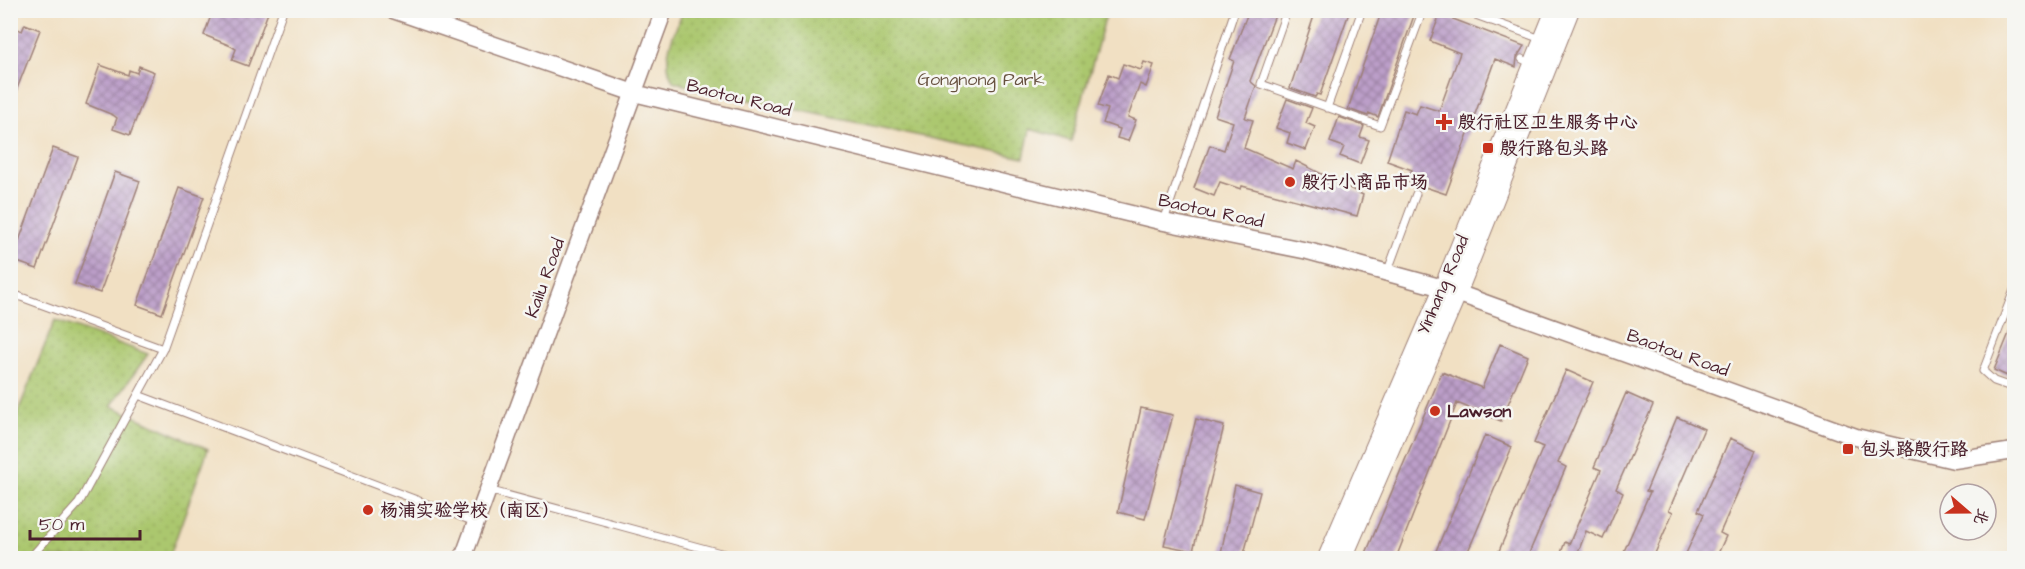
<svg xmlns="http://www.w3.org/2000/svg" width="2025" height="569" viewBox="0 0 2025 569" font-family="'Architects Daughter','LXGW WenKai TC',sans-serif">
<defs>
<pattern id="park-dots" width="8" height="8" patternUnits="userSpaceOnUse" patternTransform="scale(1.5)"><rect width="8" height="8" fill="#abc76e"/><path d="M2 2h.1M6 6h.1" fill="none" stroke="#95aa5f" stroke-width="1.8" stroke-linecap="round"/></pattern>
<pattern id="building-cross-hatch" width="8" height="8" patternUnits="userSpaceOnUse" patternTransform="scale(1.5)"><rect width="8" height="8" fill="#bc9fc9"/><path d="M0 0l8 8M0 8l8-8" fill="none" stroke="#9b81a3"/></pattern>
</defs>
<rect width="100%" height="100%" fill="#f6f6f2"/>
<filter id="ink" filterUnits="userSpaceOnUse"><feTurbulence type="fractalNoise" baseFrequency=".0167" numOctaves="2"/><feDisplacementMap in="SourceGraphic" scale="12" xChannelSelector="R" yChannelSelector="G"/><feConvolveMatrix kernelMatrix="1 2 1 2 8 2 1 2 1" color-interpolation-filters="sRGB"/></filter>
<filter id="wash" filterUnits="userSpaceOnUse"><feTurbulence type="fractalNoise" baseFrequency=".008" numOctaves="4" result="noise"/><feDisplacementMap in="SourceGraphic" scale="24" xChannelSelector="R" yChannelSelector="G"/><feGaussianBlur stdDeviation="1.35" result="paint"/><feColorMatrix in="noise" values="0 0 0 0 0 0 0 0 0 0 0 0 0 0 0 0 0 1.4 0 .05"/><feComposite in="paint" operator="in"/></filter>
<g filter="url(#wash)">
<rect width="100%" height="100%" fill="#f1e0c3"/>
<!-- park -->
<path fill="url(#park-dots)" stroke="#7a734c" stroke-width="1.5" d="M683 11V10L1107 11 1071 141 1030 129 1024 158 694 88 673 81C660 57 674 35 683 11Z
M55 320 148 354 111 406 208 449 169 558H11V429Z"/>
<g id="blocks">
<!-- building -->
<path fill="url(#building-cross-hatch)" d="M213 10H269L248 66 232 60 236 49 231 46 204 35Z
M1249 10H1277L1250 81 1256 86 1245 118 1253 120 1244 148 1293 169 1296 161 1363 195 1357 216 1242 186 1241 189 1220 182 1214 196 1194 188 1210 145 1224 150 1233 122 1215 116 1234 61 1230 59Z
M1316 10H1350L1320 95 1317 94 1315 97 1290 88Z
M1382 10H1416L1378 117 1369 113 1368 116 1348 109Z
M1440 14 1524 46 1517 57 1516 67 1495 59 1446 194 1407 181 1412 170 1387 161 1404 110 1416 114 1420 105 1439 111 1460 53 1430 41Z
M25 24 40 30 11 104 10 39 15 28 22 31Z
M1144 62 1154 65 1146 87 1140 84 1128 117 1136 120 1128 141 1117 138 1120 129 1103 123 1108 109 1098 106 1109 74 1118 78 1123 64 1141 70Z
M100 65 128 75 129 70 137 73 139 66 154 72 130 135 113 129 117 118 113 115 86 104Z
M1287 99 1312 108 1306 123 1315 127 1306 150 1287 143 1290 133 1276 128Z
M1339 117 1364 126 1360 137 1369 140 1360 164 1340 156 1344 147 1330 142Z
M53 148 78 157 37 269 12 260Z
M115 172 140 181 100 293 75 284Z
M179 188 204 197 162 314 137 305Z
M2014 321V379L1994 370Z
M1500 344 1528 356 1501 421 1457 403 1396 558H1364L1442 372 1482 388Z
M1566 370 1593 382 1558 463 1566 467 1527 558H1496L1543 447 1534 443Z
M1626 393 1653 405 1616 489 1623 493 1603 539 1586 531 1576 558H1559L1565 542 1569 544 1601 470 1594 467Z
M1141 408 1173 415 1145 519 1118 512Z
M1677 417 1704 429 1669 510 1673 512 1653 558H1621L1650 492 1646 491Z
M1196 419 1224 426 1193 551 1164 545Z
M1485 435 1512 447 1475 535 1465 558H1433Z
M1730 438 1756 450 1720 533 1726 536 1716 558H1684L1704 514 1698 511Z
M1235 485 1260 492 1243 558H1220Z"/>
</g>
</g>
<g filter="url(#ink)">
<use href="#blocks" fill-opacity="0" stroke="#9e8077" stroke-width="1.5"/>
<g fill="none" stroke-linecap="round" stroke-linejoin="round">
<!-- service casing -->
<g stroke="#9e8077" stroke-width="9">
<path id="service" d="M1287 10 1261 84 1380 126 1423 10
M1462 10 1541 39
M1491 21 1495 10
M1522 59 1533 64
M1327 108 1362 10
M1164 221 1235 10
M1387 273 1416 194
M2014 290 1983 371 1994 381 2014 388
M10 293 163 349
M138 395 475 522
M488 490 739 558
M30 558 79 503 163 349 283 10"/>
</g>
<!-- tertiary casing -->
<g stroke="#9e8077" stroke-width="19">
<path id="tertiary" d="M393 10 634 93 1164 222 1308 251 1443 288 1856 437 1954 460 2014 451
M463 558 664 10"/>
</g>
<!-- secondary casing -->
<g stroke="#9e8077" stroke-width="20">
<path id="secondary" d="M1327 558 1443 288 1555 10
M1343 558 1457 294 1570 10"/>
</g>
<!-- service -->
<use href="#service" stroke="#fff" stroke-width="7"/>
<!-- tertiary -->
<use href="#tertiary" stroke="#fff" stroke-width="16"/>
<!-- secondary -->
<use href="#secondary" stroke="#fff" stroke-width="18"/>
</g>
</g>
<!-- markers -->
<g fill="#c8321e" stroke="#f6f6f2" stroke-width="2">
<path d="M1441 113h6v6h6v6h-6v6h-6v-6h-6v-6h6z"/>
<rect x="1482" y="142" width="12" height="12" rx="3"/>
<circle cx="1290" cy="182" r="6"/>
<circle cx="1435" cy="411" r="6"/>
<rect x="1842" y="443" width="12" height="12" rx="3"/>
<circle cx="368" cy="510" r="6"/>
</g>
<g text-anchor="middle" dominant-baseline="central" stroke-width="5" stroke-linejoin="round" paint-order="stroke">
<!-- park labels -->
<g font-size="18" fill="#67513f" stroke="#f6f6f2">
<text x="981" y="79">Gongnong Park</text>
</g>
<!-- street labels -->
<g font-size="18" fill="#4a1f2b" stroke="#f6f6f2">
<text transform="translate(739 98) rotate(14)">Baotou Road</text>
<text transform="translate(1211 211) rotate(12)">Baotou Road</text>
<text transform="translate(545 278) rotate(-70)">Kailu Road</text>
<text transform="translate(1443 285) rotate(-67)">Yinhang Road</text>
<text transform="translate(1678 353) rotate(20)">Baotou Road</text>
</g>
<!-- poi labels -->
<g font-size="18" font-weight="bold" fill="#4a1f2b" stroke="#f6f6f2" text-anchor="start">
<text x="1458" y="122">殷行社区卫生服务中心</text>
<text x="1500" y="148">殷行路包头路</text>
<text x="1302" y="182">殷行小商品市场</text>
<text x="1447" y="411">Lawson</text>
<text x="1860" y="449">包头路殷行路</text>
<text x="380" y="510">杨浦实验学校（南区）</text>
</g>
</g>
<!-- margin -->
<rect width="2025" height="569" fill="none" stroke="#f6f6f2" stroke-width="36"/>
<!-- north arrow -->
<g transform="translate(1968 512) rotate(110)"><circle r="28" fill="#f6f6f2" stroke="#b1a0a2" stroke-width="1.5"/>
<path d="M0-4.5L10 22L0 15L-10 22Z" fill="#c8321e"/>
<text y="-9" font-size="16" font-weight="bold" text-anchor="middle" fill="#4a1f2b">北</text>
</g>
<!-- scale -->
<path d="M30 530v9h110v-9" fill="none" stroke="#4a1f2b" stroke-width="3"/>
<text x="39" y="530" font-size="18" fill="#4a1f2b" stroke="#f6f6f2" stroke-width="4.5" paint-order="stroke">50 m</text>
</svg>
